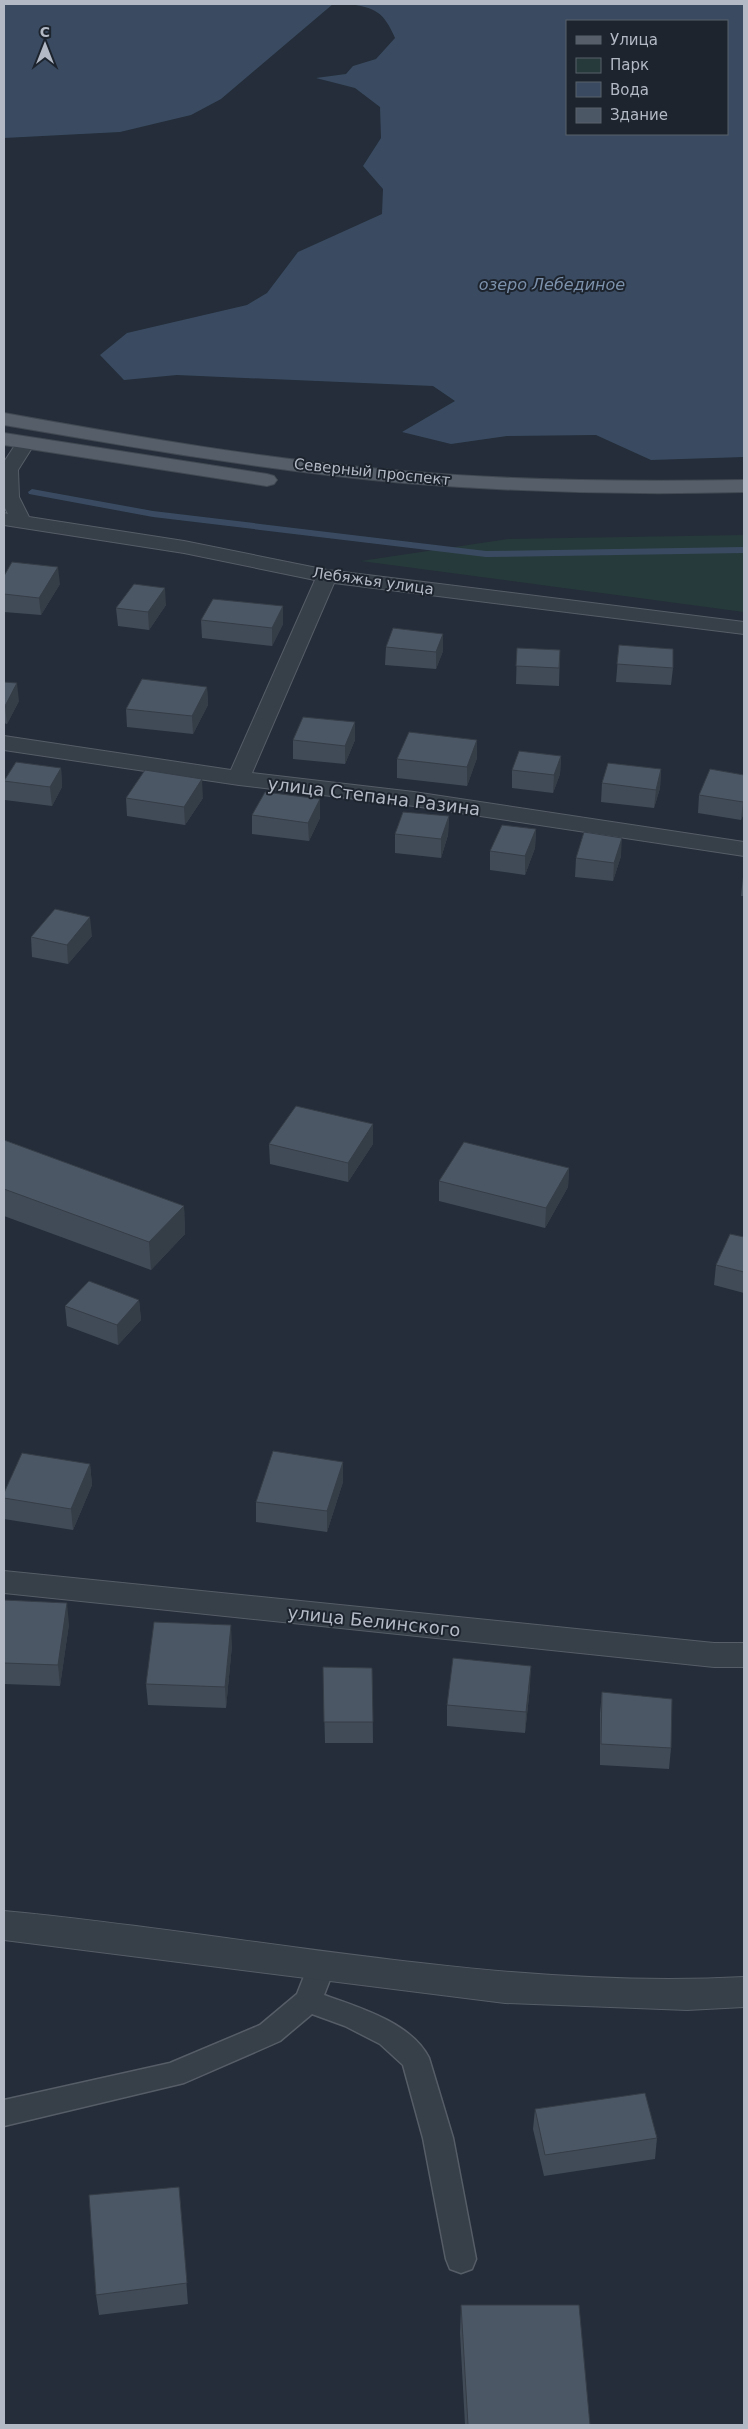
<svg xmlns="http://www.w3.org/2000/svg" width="748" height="2429" viewBox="0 0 748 2429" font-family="'DejaVu Sans',sans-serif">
<rect width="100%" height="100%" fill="#242d39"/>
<!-- green -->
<path fill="#273a3b" d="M744 535V612L361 561 508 539Z"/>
<!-- water -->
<path fill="#3a4b61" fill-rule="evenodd" d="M4 4H333L221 99 191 115 120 132 4 138Z
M347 4H744V457L651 460 596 435 507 436 451 444 402 432 455 401 433 386 177 375 124 380 100 355 127 333 247 305 267 293 298 252 382 214 383 189 363 166 381 138 380 107 355 88 316 78 346 74 353 66 376 59 395 38C384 12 375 7 347 4ZM567 21H727V134H567Z"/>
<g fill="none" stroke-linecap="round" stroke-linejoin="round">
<!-- stream -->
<path fill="#3a4b61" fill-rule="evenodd" d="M32 489 153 511 486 551 744 547V553L486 557 153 517 29 494 28 492Z"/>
<!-- service casing -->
<g stroke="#565d67" stroke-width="3">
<path id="service" d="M322 1953 332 1956 336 1964 324 1995C358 2007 412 2023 429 2058L453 2138 476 2259 472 2269 461 2273 450 2269 446 2259 423 2138 403 2065 380 2044 345 2026 312 2014 280 2041 184 2083 4 2126V2100L170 2063 260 2025 297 1994 312 1956Z"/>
</g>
<!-- minor casing -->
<g stroke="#565d67" stroke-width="2">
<path id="minor" d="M26 437 33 439 35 443 18 470 19 497 29 517 184 541 327 570 744 622V634L334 583 252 773 414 792 744 842V856L414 806 239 785 4 750V736L231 770 315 580 184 553 4 525V513L8 514 4 506V462L19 439Z
M4 1571 714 1643H744V1667H714L4 1593Z
M4 1911C250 1934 495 1990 744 1977V2007L687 2010 505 2003 4 1940Z"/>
</g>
<!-- primary casing -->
<g stroke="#414852" stroke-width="2">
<path id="primary" d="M4 413C137 437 270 460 404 471 517 481 631 482 744 480V492C631 495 517 492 404 483 270 471 137 448 4 425Z
M4 433 267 474 274 476 277 480 274 484 267 486 4 445Z"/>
</g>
<!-- service -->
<use href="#service" fill="#373f49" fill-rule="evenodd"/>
<!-- minor -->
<use href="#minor" fill="#373f49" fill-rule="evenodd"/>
<!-- primary -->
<use href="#primary" fill="#555e69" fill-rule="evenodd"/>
</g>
<!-- wall -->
<path fill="#414b57" d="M4 576 60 584 41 615 4 612Z
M166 605 149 630 118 626 116 608Z
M283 606V624L272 646 202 638 201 620Z
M619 645 673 668 671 685 616 682Z
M386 647 443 651 436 669 385 665Z
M517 648 560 650 559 686 516 684Z
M4 682 19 701 7 724 4 723Z
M207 687 208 705 193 734 127 727 126 709Z
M293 740H355L345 764 293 759Z
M477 740V758L467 786 397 778V759Z
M561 756 560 774 553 793 512 788V770Z
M61 768 62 787 52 806 5 800 4 781Z
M661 769 660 788 654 808 601 802 602 783Z
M744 775V813L741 820 698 813 699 795Z
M126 798H203L185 825 127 816Z
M252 815 320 818 309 841 252 834Z
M449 816 448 835 441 858 395 853V834Z
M536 829 535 848 525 875 490 870V851Z
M621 856 613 881 575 877 576 858Z
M744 871V896H741L743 877Z
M92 936 68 964 32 957 31 937Z
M4 1140 184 1206 185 1234 151 1270 4 1216Z
M269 1144H373L348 1182 270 1164Z
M569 1168 568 1187 545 1228 439 1201V1181Z
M744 1237V1293L714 1285 716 1265Z
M139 1300 141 1320 118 1345 67 1326 65 1306Z
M343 1462V1482L327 1532 256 1522V1502Z
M90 1464 92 1485 73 1530 4 1519V1493Z
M4 1600 69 1624 60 1686 4 1684Z
M232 1645 226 1708 148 1705 146 1684Z
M323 1667 372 1668 373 1743H325Z
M530 1687 525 1733 447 1726V1705Z
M602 1692 671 1748 669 1769 600 1765V1713Z
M535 2109 657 2138 655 2159 544 2176 533 2129Z
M179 2187 188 2304 99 2315 96 2295Z
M461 2305 590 2425H465L460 2333Z"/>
<!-- shaded-wall -->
<path fill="#353d47" d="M58 567 60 584 41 615 39 598Z
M165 588 166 605 149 630 148 612Z
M283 606V624L272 646V628Z
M443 634V651L436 669V652Z
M17 683 19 701 7 724 5 706Z
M207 687 208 705 193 734 192 716Z
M355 722V740L345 764V746Z
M477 740V758L467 786V767Z
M561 756 560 774 553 793 554 775Z
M61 768 62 787 52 806 50 787Z
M661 769 660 788 654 808 656 790Z
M202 779 203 798 185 825 184 807Z
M320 799V818L309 841 308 823Z
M744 799V813L741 820 743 802Z
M449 816 448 835 441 858V839Z
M536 829 535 848 525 875V856Z
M622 838 621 856 613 881 614 863Z
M90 917 92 936 68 964 67 945Z
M373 1124V1144L348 1182V1163Z
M569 1168 568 1187 545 1228 546 1208Z
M184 1206 185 1234 151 1270 149 1242Z
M139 1300 141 1320 118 1345 117 1325Z
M343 1462V1482L327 1532V1511Z
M90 1464 92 1485 73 1530 71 1509Z
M67 1603 69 1624 60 1686 58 1665Z
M231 1625 232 1645 226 1708 225 1687Z
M531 1666 530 1687 525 1733 526 1712Z"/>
<!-- building -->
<path fill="#4c5765" stroke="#353d47" d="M12 562 58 567 39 598 4 594V576Z
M134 584 165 588 148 612 116 608Z
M213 599 283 606 272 628 201 620Z
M393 628 443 634 436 652 386 647Z
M619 645 673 649V668L617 664Z
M517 648 560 650 559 668 516 666Z
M142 679 207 687 192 716 126 709Z
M4 682 17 683 5 706 4 705Z
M303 717 355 722 345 746 293 740Z
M409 732 477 740 467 767 397 759Z
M519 751 561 756 554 775 512 770Z
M16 762 61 768 50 787 4 781Z
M608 763 661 769 656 790 602 783Z
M710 769 744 775V799L743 802 699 795Z
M145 770 202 779 184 807 126 798Z
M265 792 320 799 308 823 252 815Z
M403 812 449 816 441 839 395 834Z
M502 825 536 829 525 856 490 851Z
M584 832 622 838 614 863 576 858Z
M55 909 90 917 67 945 31 937Z
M296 1106 373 1124 348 1163 269 1144Z
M4 1140 184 1206 149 1242 4 1189Z
M464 1142 569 1168 546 1208 439 1181Z
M730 1234 744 1237V1272L716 1265Z
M89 1281 139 1300 117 1325 65 1306Z
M273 1451 343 1462 327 1511 256 1502Z
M22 1453 90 1464 71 1509 4 1498V1493Z
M4 1600 67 1603 58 1665 4 1663Z
M154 1622 231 1625 225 1687 146 1684Z
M453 1658 531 1666 526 1712 447 1705Z
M323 1667 372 1668 373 1722H324Z
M602 1692 672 1699 671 1748 601 1744Z
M645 2093 657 2138 545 2155 535 2109Z
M179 2187 187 2283 96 2295 89 2195Z
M461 2305H579L590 2425H468Z"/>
<g text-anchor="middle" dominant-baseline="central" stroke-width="4" stroke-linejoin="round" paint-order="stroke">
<!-- far-street labels -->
<g font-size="15" fill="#b3bac5" stroke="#1d242e">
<text transform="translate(372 472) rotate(6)">Северный проспект</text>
<text transform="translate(373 581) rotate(8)">Лебяжья улица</text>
</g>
<!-- far-water labels -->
<g font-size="16" font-style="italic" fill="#7c91ab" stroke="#1d242e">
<text x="552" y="284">озеро Лебединое</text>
</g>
<!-- street labels -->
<g font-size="18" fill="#b3bac5" stroke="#1d242e">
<text transform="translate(374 796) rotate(7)">улица Степана Разина</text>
<text transform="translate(374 1621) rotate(6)">улица Белинского</text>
</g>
</g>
<!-- border -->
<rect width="748" height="2429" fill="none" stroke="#b3bac5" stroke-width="10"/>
<!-- legend -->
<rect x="566" y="20" width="162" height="115" fill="#1d242e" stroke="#59606a"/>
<rect x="576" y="36" width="25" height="8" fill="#555e69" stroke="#59606a"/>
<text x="610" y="45" font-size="15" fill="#b3bac5">Улица</text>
<rect x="576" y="58" width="25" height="15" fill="#273a3b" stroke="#59606a"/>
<text x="610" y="70" font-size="15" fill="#b3bac5">Парк</text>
<rect x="576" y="82" width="25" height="15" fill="#3a4b61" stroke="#59606a"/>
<text x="610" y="95" font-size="15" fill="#b3bac5">Вода</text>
<rect x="576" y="108" width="25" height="15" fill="#4c5765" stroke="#59606a"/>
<text x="610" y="120" font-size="15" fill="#b3bac5">Здание</text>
<!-- north arrow -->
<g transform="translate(45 45)" stroke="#1d242e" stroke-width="4" paint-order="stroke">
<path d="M0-4L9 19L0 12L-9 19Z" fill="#b3bac5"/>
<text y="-8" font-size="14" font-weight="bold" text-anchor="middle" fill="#b3bac5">С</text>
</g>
</svg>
